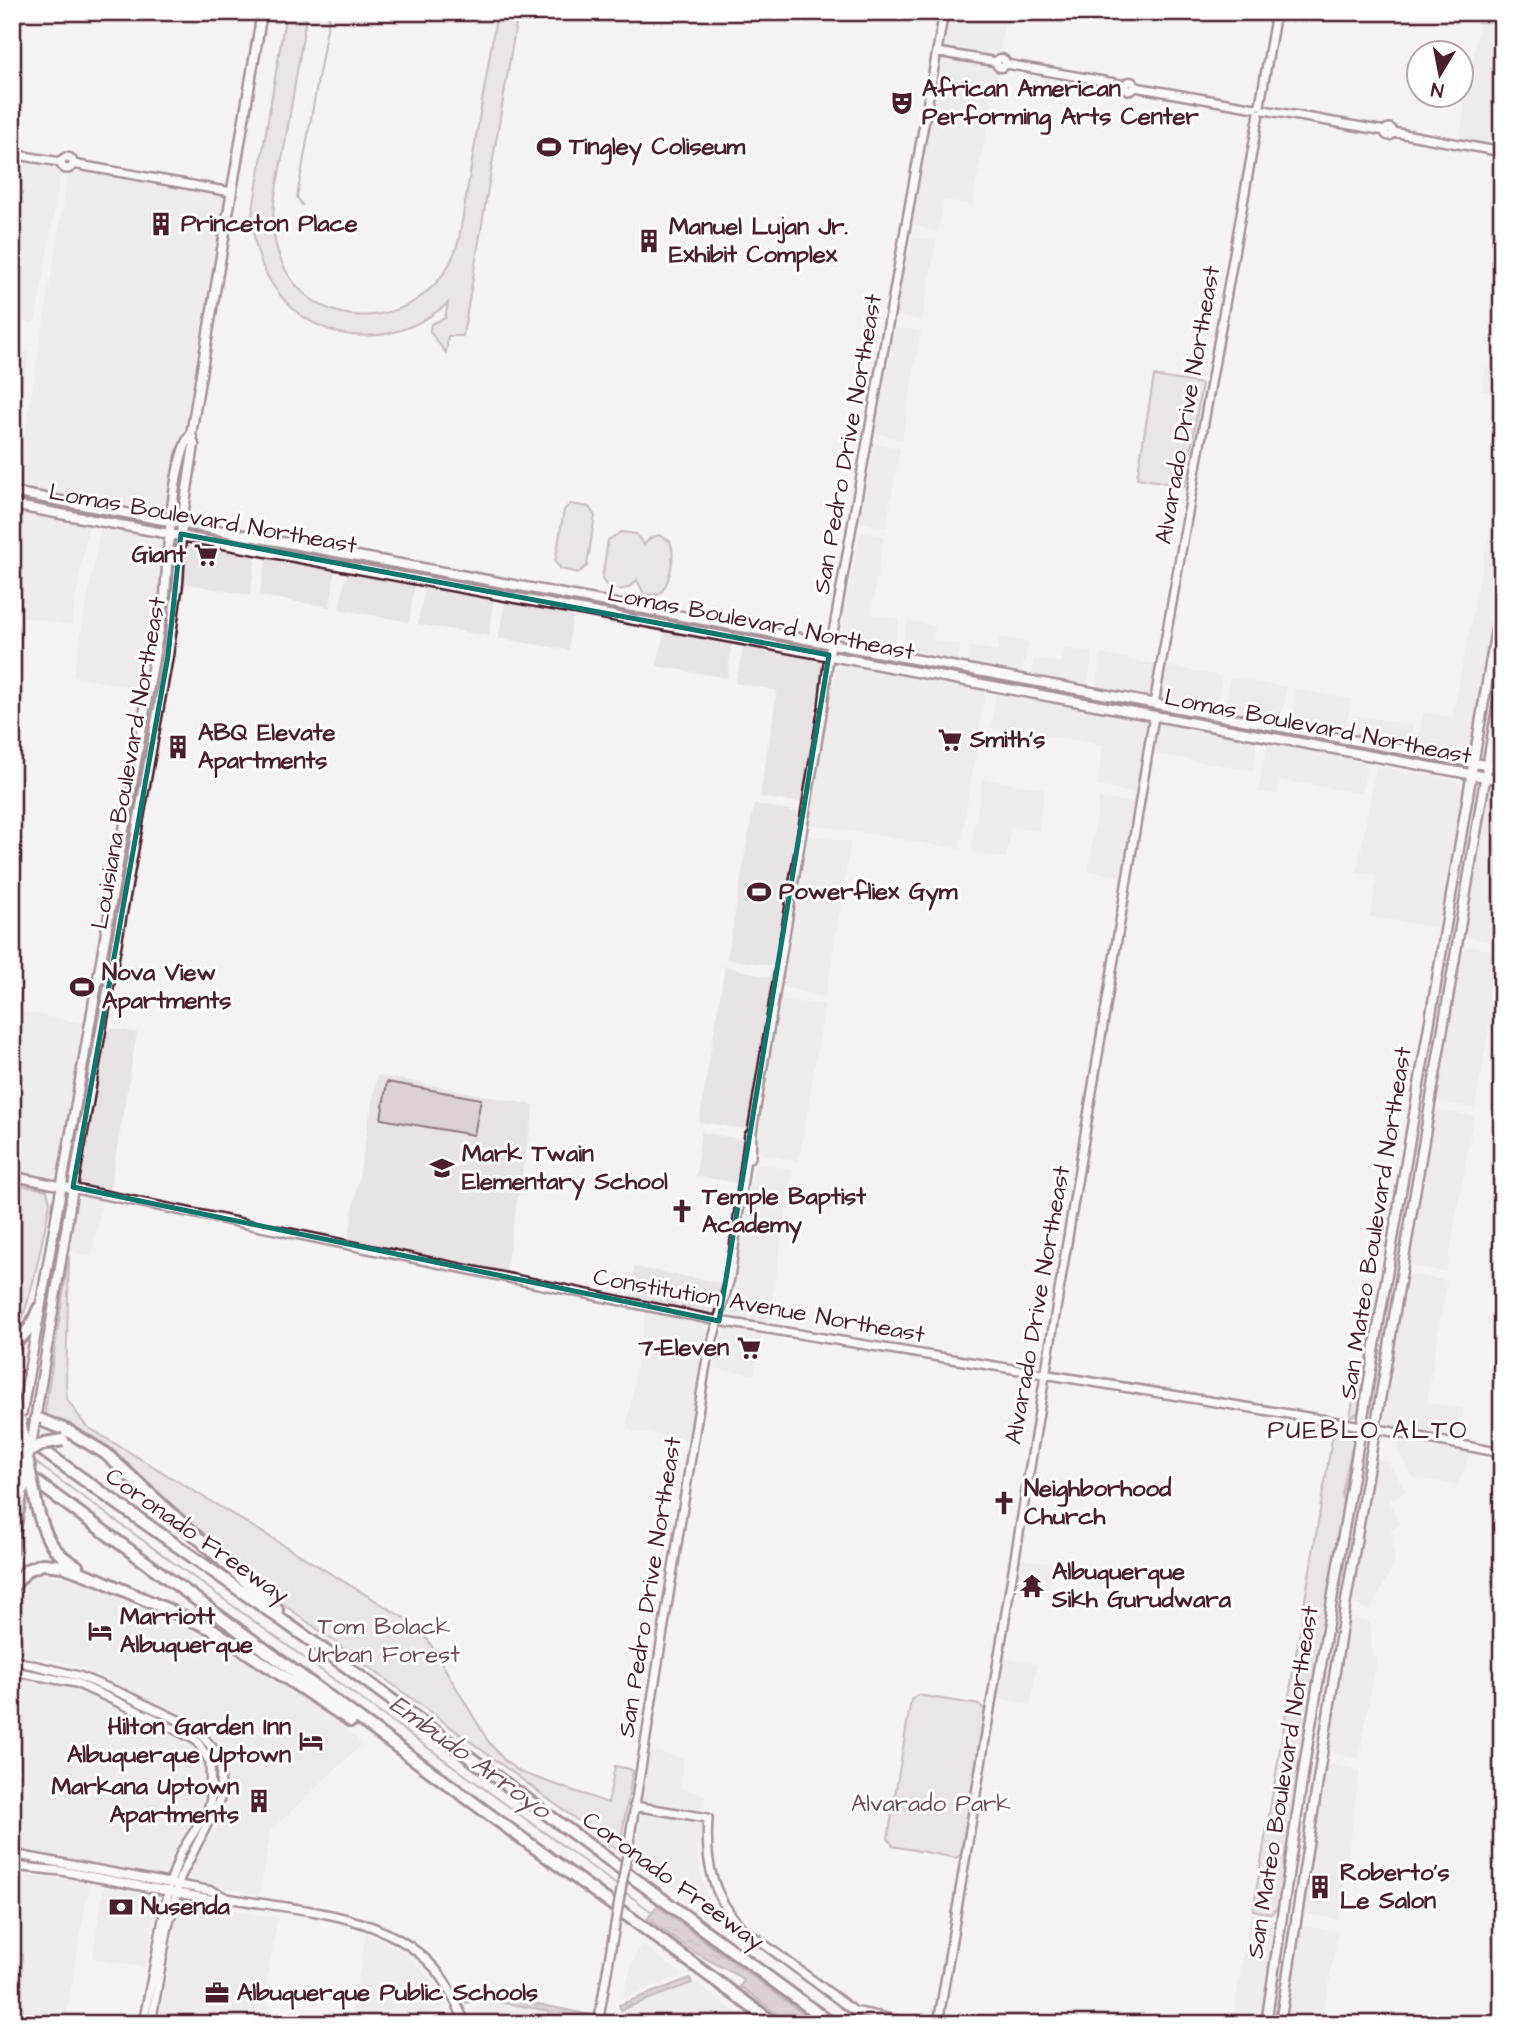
<svg xmlns="http://www.w3.org/2000/svg" width="1514" height="2036" viewBox="0 0 1514 2036" font-family="'Architects Daughter',sans-serif">
<defs>
<pattern id="water-ripples" width="26" height="14" patternUnits="userSpaceOnUse" patternTransform="scale(1.75)"><rect width="26" height="14" fill="#baa9ae"/><path d="M2 4q2-2 4 0t4 0M15 11q2-2 4 0t4 0" fill="none" stroke="#99898e"/></pattern>
</defs>
<rect width="100%" height="100%" fill="#f4f2f2"/>
<filter id="ink" filterUnits="userSpaceOnUse"><feTurbulence type="fractalNoise" baseFrequency=".0143" numOctaves="2"/><feDisplacementMap in="SourceGraphic" scale="14" xChannelSelector="R" yChannelSelector="G"/><feConvolveMatrix kernelMatrix="1 2 1 2 8 2 1 2 1" color-interpolation-filters="sRGB"/></filter>
<g filter="url(#ink)">
<!-- built -->
<path fill="#e7e2e3" d="M950 12H1007L999 56 945 48Z
M1481 12H1502V148L1459 138Z
M942 59 994 67 997 72 972 205 944 200 938 232 912 225Z
M25 159 56 165 61 173 36 319 32 323 12 319V232Z
M73 169 220 193 224 197 185 424 167 511 164 514 19 489 16 486 68 174Z
M912 237 936 241 922 321 896 314Z
M896 327 921 331 902 440 875 433Z
M12 350 29 352 12 448Z
M1485 367 1502 370V395L1481 391Z
M875 443 900 448 886 528 860 522Z
M1502 460V546H1500L1487 544Z
M12 509 89 523 71 625 12 615Z
M101 525 164 536 165 539 160 599 144 688 141 689 73 676Z
M860 532 884 536 871 614 899 619 893 650 844 641 840 637Z
M186 540 256 553 250 595 182 583Z
M1485 551 1502 555V574L1469 753 1459 757 1422 750 1418 743 1423 712 1452 717Z
M267 555 335 567 330 607 259 596Z
M347 570 415 583 409 622 339 609Z
M425 585 494 597 489 636 418 624Z
M506 599 573 612 568 650 498 638Z
M907 620 935 626 933 640 961 645 957 662 902 651Z
M665 629 732 642 727 678 657 666Z
M1000 637 1029 642 1021 674 967 664 969 646 997 651Z
M745 643 818 657 822 663 801 803 760 797 777 690 735 683Z
M1065 648 1093 653 1087 686 1032 677 1031 674 1034 658 1062 663Z
M1100 654 1158 665 1151 698 1096 688Z
M844 662 986 689 960 849 809 824 836 668Z
M1166 666 1222 676 1217 709 1161 700Z
M1230 678 1287 687 1281 721 1224 712Z
M1295 689 1352 699 1344 735 1290 725Z
M999 691 1149 720 1138 791 1134 793 1096 786 1103 745 991 727 996 694Z
M1357 715 1413 726 1410 743 1404 747 1354 738Z
M1159 721 1257 740 1253 771 1152 753Z
M1268 742 1362 762 1366 768 1362 793 1280 780 1277 794 1258 792Z
M1376 766 1456 780 1463 788 1445 881 1443 917 1436 927 1370 917 1377 876 1357 872Z
M985 779 1045 789 1038 831 1011 827 1006 858 974 853 971 849 982 782Z
M1493 787H1502V944L1467 937 1464 931 1486 795Z
M1099 798 1133 803 1135 807 1123 876 1088 871Z
M754 804 798 812 773 966 727 959Z
M809 835 851 842 826 997 783 987Z
M1468 946 1502 952 1475 1108 1440 1102 1435 1094 1461 952Z
M725 966 772 978 749 1125 744 1129 699 1122Z
M783 1000 825 1005 799 1162 756 1152 780 1001Z
M12 1010 86 1024 56 1175 52 1177 12 1171Z
M111 1028 137 1033 110 1189 82 1183 80 1179 97 1078 107 1032Z
M377 1075 534 1105 505 1273 348 1239Z
M1438 1110 1474 1116 1446 1272 1410 1265 1408 1258 1432 1113Z
M701 1132 744 1140 739 1183 696 1176Z
M759 1164 793 1169 768 1324 733 1318 730 1314 754 1166Z
M86 1195 103 1197 92 1257 67 1250 76 1201Z
M634 1267 723 1283 713 1316 631 1299Z
M1410 1274 1447 1281 1427 1400 1430 1403 1464 1409 1459 1435 1456 1437 1387 1425 1383 1421 1404 1279Z
M646 1312 699 1323 706 1330 688 1440 626 1430Z
M726 1327 762 1332 754 1375 713 1368Z
M1408 1442 1470 1453 1458 1485 1412 1477 1397 1449 1401 1443Z
M1376 1457 1389 1463 1406 1491 1389 1501 1400 1525 1391 1530 1395 1563 1370 1611 1352 1602Z
M1020 1559 1054 1564 1052 1582 1016 1576Z
M41 1573 66 1577 134 1601 204 1632 304 1699 354 1736 361 1745 271 1830 259 1895 197 1882 189 1877 191 1866 221 1820 228 1784 225 1760 215 1738 195 1721 104 1678 74 1665 12 1652V1630L28 1580Z
M1356 1617 1371 1623 1372 1656 1377 1657 1359 1759 1334 1754 1329 1749 1349 1623Z
M1003 1658 1037 1664 1031 1705 997 1698Z
M12 1676 74 1689 156 1725 196 1749 205 1766 207 1780 202 1808 171 1857 165 1873 157 1875 12 1847Z
M650 1751 684 1758 680 1788 706 1795 697 1856 709 1902 701 1907 635 1860Z
M1330 1764 1360 1770 1339 1920 1306 1914 1303 1910 1325 1769Z
M37 1876 85 1882 89 1887 65 2024 12 2023V1877Z
M109 1886 153 1894 158 1898 145 1968 92 1958 104 1889Z
M187 1901 278 1918 265 1992 274 2024H159L178 1905Z
M1249 1918 1270 1921 1274 1927 1261 2024H1232Z
M1304 1926 1338 1931 1322 2024H1285L1298 1932Z
M366 1933 398 1948 412 1958 442 1993 446 2002 443 2008 398 2023 350 2024Z
M644 1946 684 1975 665 1982 661 1987 657 1985 622 1998 633 1961 638 1949Z
M696 1983 751 2024H607L616 2014Z
M483 2001 549 2013 548 2022 558 2024H477L472 2011Z"/>
<!-- green -->
<path fill="#dbd2d5" stroke="#927880" stroke-width="2" d="M286 12H307C300 56 292 100 285 144 279 177 267 215 277 249 306 345 435 333 459 239L497 12H518L463 336H448L446 353 430 332 431 324 445 318 448 303C365 374 255 323 252 215Z
M1154 376 1202 384 1185 486 1137 478Z
M570 504 589 507 595 516 587 566 578 573 561 569 555 562 564 510Z
M621 532 636 534 644 545 650 538 659 535 670 541C676 555 670 586 658 595L644 594 637 580C628 591 620 591 607 587L602 579 608 540Z
M387 1082 481 1099 474 1135 381 1119Z
M12 1184 47 1190 50 1202C45 1228 27 1325 12 1338Z
M69 1256 66 1385 67 1399 86 1426 406 1619 428 1640 488 1741 504 1760 520 1772 608 1803 615 1766 630 1769 633 1771 619 1851 279 1601 181 1517 117 1453 95 1438 47 1420 45 1410Z
M1356 1385 1363 1386 1358 1413 1350 1417Z
M1334 1427 1353 1431 1354 1438 1342 1493 1343 1503 1278 1907 1271 1914 1253 1910Z
M917 1695 980 1705 985 1710 961 1854 956 1858 893 1846 888 1838 911 1700Z"/>
<!-- water -->
<path fill="url(#water-ripples)" stroke="#8d727a" stroke-width="2" d="M657 1906 817 2024H790L740 1986 744 1981 740 1977 694 1952 647 1919Z
M690 1978 692 1983 621 2010 619 2005Z
M489 1994 591 2015 590 2024H574L549 2015V2011L487 2000 466 2003 463 1997Z"/>
<g fill="none" stroke-linecap="round" stroke-linejoin="round">
<!-- stream -->
<path stroke="#8d727a" stroke-width="2" d="M302 205 297 197 330 12
M31 1459 618 1886
M622 1890 652 1912"/>
<!-- tertiary casing -->
<g stroke="#4a1f2b" stroke-width="12">
<path id="tertiary" d="M937 52 997 62
M996.5 63a4.5 4.5 0 1 1 9 0a4.5 4.5 0 1 1-9 0Z
M1006 64 1126 85
M1125.5 86a4.5 4.5 0 1 1 9 0a4.5 4.5 0 1 1-9 0Z
M1135 87 1255 108
M1260 105 1276 12
M1264 110 1385 131
M1385 132a4 4 0 1 1 8 0a4 4 0 1 1-8 0Z
M1393 132 1502 152
M12 154 60 162
M61 163a6 6 0 1 1 12 0a6 6 0 1 1-12 0Z
M73 164 231 192
M1154 704 1259 113
M748 1159 751 1157 752 1132
M12 1176 719 1321 1362 1426 1502 1453
M12 1660 79 1676 123 1694 197 1729 215 1751 221 1768 220 1799 180 1878 167 1931 151 2024
M12 1671 76 1683 155 1719 197 1741 210 1762 211 1798 208 1810 181 1852 170 1883 143 2024
M634 1806 708 1818C705 1861 711 1894 741 1927L854 2011 916 2024
M12 1854 212 1891 227 1898C300 1911 393 1912 441 1976 451 1990 458 2008 466 2024
M627 1855 706 1364 730 1278 749 1135 752 1132 823 707 829 655 944 12
M12 1866 62 1871 215 1900 227 1898
M598 2024 615 1925
M938 2024 1154 716"/>
</g>
<!-- secondary casing -->
<g stroke="#4a1f2b" stroke-width="13">
<path id="secondary" d="M12 492 1502 768
M12 505 1502 780
M22 1412 165 595C168 559 171 461 191 434
M35 1421 73 1187 168 656 178 583 182 522 194 445 191 434 262 12
M12 1552 23 1489
M1266 2024 1306 1754 1502 594
M1280 2024 1345 1607 1502 679"/>
</g>
<!-- motorway casing -->
<g stroke="#4a1f2b" stroke-width="16">
<path id="motorway" d="M12 1346 30 1328 39 1308
M36 1418 68 1431 105 1453 277 1610
M32 1443 313 1642 832 2024
M12 1457 25 1447 28 1463
M12 1464 775 2024
M37 1507C44 1534 51 1553 77 1566
M12 1588 27 1570 42 1564 63 1566 98 1579 212 1629 351 1721"/>
</g>
<!-- tertiary -->
<use href="#tertiary" stroke="#fff" stroke-width="7"/>
<!-- secondary -->
<use href="#secondary" stroke="#fff" stroke-width="8"/>
<!-- motorway -->
<use href="#motorway" stroke="#fff" stroke-width="10"/>
<!-- tertiary-bridge casing -->
<g stroke="#4a1f2b" stroke-width="12" stroke-linecap="butt">
<path id="tertiary-bridge" d="M615 1925 627 1855"/>
</g>
<!-- secondary-bridge casing -->
<g stroke="#4a1f2b" stroke-width="13" stroke-linecap="butt">
<path id="secondary-bridge" d="M30 1451 35 1422"/>
</g>
<!-- motorway-bridge casing -->
<g stroke="#4a1f2b" stroke-width="16" stroke-linecap="butt">
<path id="motorway-bridge" d="M20 1420 25 1447
M12 1425 16 1441
M30 1451 45 1443 63 1440
M20 1460 23 1489
M28 1463 37 1507"/>
</g>
<!-- tertiary-bridge -->
<use href="#tertiary-bridge" stroke="#fff" stroke-width="7"/>
<!-- secondary-bridge -->
<use href="#secondary-bridge" stroke="#fff" stroke-width="8"/>
<!-- motorway-bridge -->
<use href="#motorway-bridge" stroke="#fff" stroke-width="10"/>
</g>
</g>
<!-- marked area -->
<path d="M0 0H1514V2036H0ZM181 534 829 655 719 1321 73 1187 168 656Z" fill="#f4f2f2" fill-opacity=".55" fill-rule="evenodd"/>
<path fill="none" stroke="#0f766e" stroke-width="5" stroke-linejoin="round" d="M181 534 829 655 719 1321 73 1187 168 656Z"/>
<!-- icons -->
<defs>
<g id="theatre-bare" transform="scale(1.89)"><path d="M-5-5.5Q0-4 5-5.5V0Q5 5 0 6Q-5 5-5 0ZM-3.3-2.5H-1v1.5H-3.3ZM1-2.5H3.3v1.5H1ZM-2.8 1Q0 5.5 2.8 1Z" fill="#4a1f2b" stroke="#fff" stroke-width="2.5" paint-order="stroke"/></g>
<g id="stadium-bare" transform="scale(1.89)"><path d="M0-5a6.5 5 0 1 0 0 10a6.5 5 0 1 0 0-10ZM-3.5-1.8h7v3.6h-7Z" fill="#4a1f2b" stroke="#fff" stroke-width="2.5" paint-order="stroke"/></g>
<g id="building-bare" transform="scale(1.89)"><path d="M-4-6H4V6H1V3H-1V6H-4ZM-2.5-4.3h1.7v1.8h-1.7ZM.8-4.3h1.7v1.8H.8ZM-2.5-1h1.7V.8h-1.7ZM.8-1h1.7V.8H.8Z" fill="#4a1f2b" stroke="#fff" stroke-width="2.5" paint-order="stroke"/></g>
<g id="supermarket-bare" transform="scale(1.89)"><path d="M-6-5.5h2.5l.6 2H6L4.5 2H-2.5L-4.4-4H-6ZM-1.5 3.2a1.3 1.3 0 1 0 .1 0ZM3 3.2a1.3 1.3 0 1 0 .1 0Z" fill="#4a1f2b" stroke="#fff" stroke-width="2.5" paint-order="stroke"/></g>
<g id="school-bare" transform="scale(1.89)"><path d="M0-5L7-2L0 1L-7-2ZM-4 1L0 2.5L4 1V4Q0 6-4 4Z" fill="#4a1f2b" stroke="#fff" stroke-width="2.5" paint-order="stroke"/></g>
<g id="church-bare" transform="scale(1.89)"><path d="M-1.2-6h2.4v3.5h3.3v2.4h-3.3V6h-2.4V-.1h-3.3v-2.4h3.3Z" fill="#4a1f2b" stroke="#fff" stroke-width="2.5" paint-order="stroke"/></g>
<g id="temple-bare" transform="scale(1.89)"><path d="M0-6L5-2H3V0L6.5 2.5H4V6H1.5V3h-3V6H-4V2.5H-6.5L-3 0V-2H-5Z" fill="#4a1f2b" stroke="#fff" stroke-width="2.5" paint-order="stroke"/></g>
<g id="hotel-bare" transform="scale(1.89)"><path d="M-6-4.5h1.5V1H6V5H4.5V3h-9V5H-6ZM-4 0a1.8 1.8 0 1 1 3.6 0ZM.5 0V-2.5h3Q6-2.5 6 0Z" fill="#4a1f2b" stroke="#fff" stroke-width="2.5" paint-order="stroke"/></g>
<g id="bank-bare" transform="scale(1.89)"><path d="M-6-4H6V4H-6ZM0-2.3a2.3 2.3 0 1 0 0 4.6a2.3 2.3 0 1 0 0-4.6Z" fill="#4a1f2b" stroke="#fff" stroke-width="2.5" paint-order="stroke"/></g>
<g id="office-bare" transform="scale(1.89)"><path d="M-6-3h4V-5.5h4V-3h4V5H-6ZM-1-4.5V-3h2v-1.5ZM-6 0V1H6V0Z" fill="#4a1f2b" stroke="#fff" stroke-width="2.5" paint-order="stroke"/></g>
</defs>
<g fill-rule="evenodd">
<use href="#theatre-bare" x="902" y="103"/>
<use href="#stadium-bare" x="549" y="147"/>
<use href="#building-bare" x="161" y="224"/>
<use href="#building-bare" x="649" y="241"/>
<use href="#supermarket-bare" x="206" y="555"/>
<use href="#supermarket-bare" x="950" y="740"/>
<use href="#building-bare" x="178" y="747"/>
<use href="#stadium-bare" x="759" y="892"/>
<use href="#stadium-bare" x="82" y="987"/>
<use href="#school-bare" x="442" y="1168"/>
<use href="#church-bare" x="682" y="1211"/>
<use href="#supermarket-bare" x="749" y="1348"/>
<use href="#church-bare" x="1004" y="1503"/>
<use href="#temple-bare" x="1032" y="1586"/>
<use href="#hotel-bare" x="100" y="1631"/>
<use href="#hotel-bare" x="311" y="1741"/>
<use href="#building-bare" x="259" y="1801"/>
<use href="#building-bare" x="1320" y="1887"/>
<use href="#bank-bare" x="121" y="1907"/>
<use href="#office-bare" x="217" y="1993"/>
</g>
<g text-anchor="middle" dominant-baseline="central" stroke-width="6" stroke-linejoin="round" paint-order="stroke">
<!-- poi labels -->
<g font-size="24" font-weight="bold" fill="#4a1f2b" stroke="#fff" text-anchor="start">
<text x="922" y="89">African American<tspan x="922" dy="28">Performing Arts Center</tspan></text>
<text x="569" y="147">Tingley Coliseum</text>
<text x="181" y="224">Princeton Place</text>
<text x="669" y="227">Manuel Lujan Jr.<tspan x="669" dy="28">Exhibit Complex</tspan></text>
<text x="186" y="555" text-anchor="end">Giant</text>
<text x="198" y="733">ABQ Elevate<tspan x="198" dy="28">Apartments</tspan></text>
<text x="970" y="740">Smith's</text>
<text x="779" y="892">Powerfliex Gym</text>
<text x="102" y="973">Nova View<tspan x="102" dy="28">Apartments</tspan></text>
<text x="462" y="1154">Mark Twain<tspan x="462" dy="28">Elementary School</tspan></text>
<text x="702" y="1197">Temple Baptist<tspan x="702" dy="28">Academy</tspan></text>
<text x="729" y="1348" text-anchor="end">7-Eleven</text>
<text x="1024" y="1489">Neighborhood<tspan x="1024" dy="28">Church</tspan></text>
<text x="1052" y="1572">Albuquerque<tspan x="1052" dy="28">Sikh Gurudwara</tspan></text>
<text x="120" y="1617">Marriott<tspan x="120" dy="28">Albuquerque</tspan></text>
<text x="291" y="1727" text-anchor="end">Hilton Garden Inn<tspan x="291" dy="28">Albuquerque Uptown</tspan></text>
<text x="239" y="1787" text-anchor="end">Markana Uptown<tspan x="239" dy="28">Apartments</tspan></text>
<text x="1340" y="1873">Roberto's<tspan x="1340" dy="28">Le Salon</tspan></text>
<text x="141" y="1907">Nusenda</text>
<text x="237" y="1993">Albuquerque Public Schools</text>
</g>
<!-- street labels -->
<g font-size="24" fill="#4a1f2b" stroke="#fff">
<text transform="translate(1188 405) rotate(-80)">Alvarado Drive Northeast</text>
<text transform="translate(848 444) rotate(-80)">San Pedro Drive Northeast</text>
<text transform="translate(203 519) rotate(10)">Lomas Boulevard Northeast</text>
<text transform="translate(761 623) rotate(11)">Lomas Boulevard Northeast</text>
<text transform="translate(1318 727) rotate(11)">Lomas Boulevard Northeast</text>
<text transform="translate(129 763) rotate(-80)">Louisiana Boulevard Northeast</text>
<text transform="translate(1376 1223) rotate(-81)">San Mateo Boulevard Northeast</text>
<text transform="translate(1038 1305) rotate(-80)">Alvarado Drive Northeast</text>
<text transform="translate(759 1306) rotate(10)">Constitution Avenue Northeast</text>
<text transform="translate(197 1536) rotate(35)">Coronado Freeway</text>
<text transform="translate(650 1587) rotate(-81)">San Pedro Drive Northeast</text>
<text transform="translate(1283 1782) rotate(-81)">San Mateo Boulevard Northeast</text>
<text transform="translate(673 1881) rotate(36)">Coronado Freeway</text>
</g>
<!-- park labels -->
<g font-size="24" fill="#6e4c56" stroke="#fff">
<text x="384" y="1627">Tom Bolack<tspan x="384" dy="28">Urban Forest</tspan></text>
<text x="931" y="1804">Alvarado Park</text>
</g>
<!-- neighbourhood labels -->
<g font-size="26" letter-spacing="2" fill="#4a1f2b" stroke="#fff">
<text x="1368" y="1430">PUEBLO ALTO</text>
</g>
<!-- water labels -->
<g font-size="26" font-style="italic" fill="#714f59" stroke="#fff">
<text transform="translate(470 1757) rotate(36)">Embudo Arroyo</text>
</g>
</g>
<!-- margin -->
<rect width="1514" height="2036" fill="none" stroke="#fff" stroke-width="42"/>
<rect x="21" y="21" width="1472" height="1994" fill="none" stroke="#4a1f2b" stroke-width="2.5" filter="url(#ink)"/>
<!-- north arrow -->
<g transform="translate(1440 74) rotate(190)"><circle r="33" fill="#ffffff" stroke="#b7a5aa" stroke-width="2"/>
<path d="M0-5L12 26L0 18L-12 26Z" fill="#4a1f2b"/>
<text y="-10" font-size="19" font-weight="bold" text-anchor="middle" fill="#4a1f2b">N</text>
</g>
</svg>
